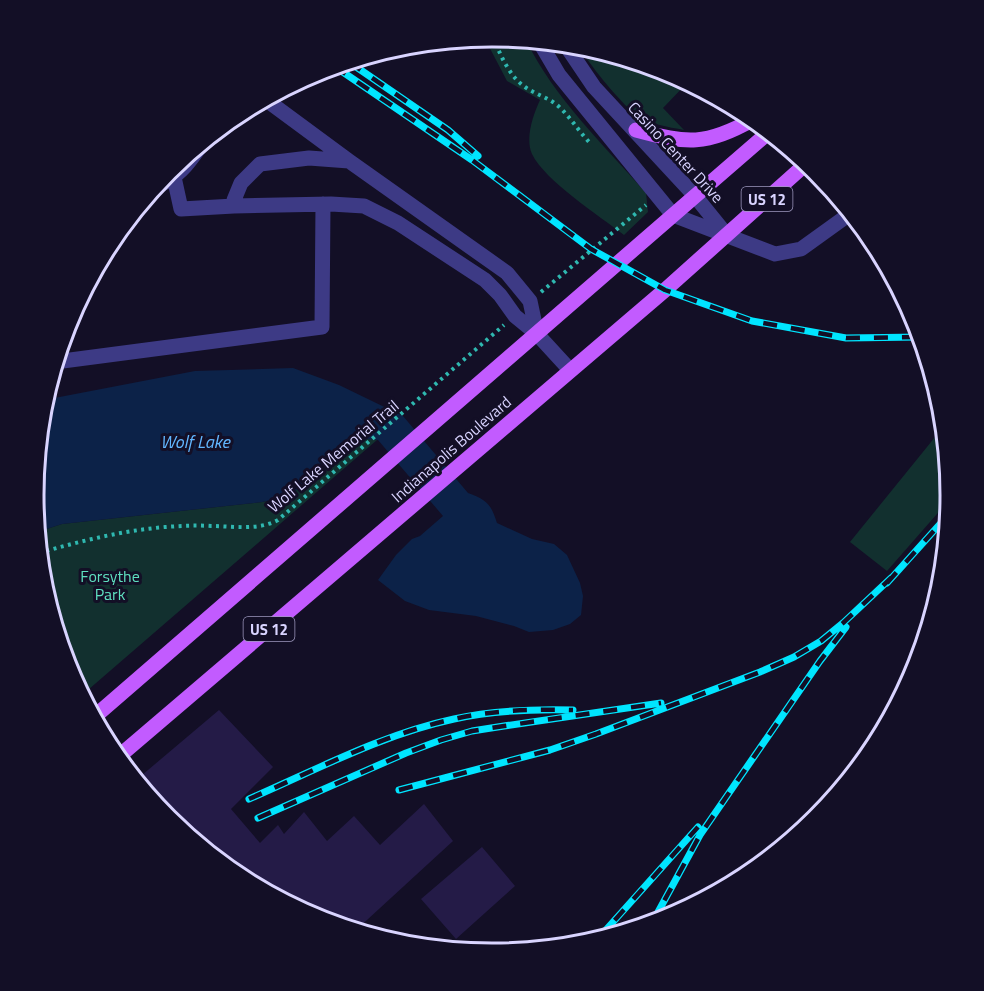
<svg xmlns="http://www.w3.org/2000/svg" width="984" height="991" viewBox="0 0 984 991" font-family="'Titillium Web',sans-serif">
<rect width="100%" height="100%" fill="#130f26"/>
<!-- green -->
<path fill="#12302f" d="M484 37 526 40C554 98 604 145 646 193L648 212 624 235C600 216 545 181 532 154 525 138 533 115 540 100L507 81Z
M578 45 668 72 688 82 663 108 684 130C668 127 649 124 635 114 620 102 587 62 578 45Z
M944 426 951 498 887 571 850 542Z
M367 438 377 440 81 696 68 671 42 585 37 532 62 524 262 502 289 496 333 459 344 457Z"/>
<!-- water -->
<path fill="#0c2248" d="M293 368 339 385 403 416 468 493C487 500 491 504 497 523L532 539 554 544 567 555 580 583 583 596 581 615 570 624 553 630 529 632 514 626 476 616 429 610 405 601 378 580 396 555 412 539 420 536 443 516 378 440 367 439 344 457 333 459 289 496 262 502 62 524 37 532 33 495 44 400 195 371Z"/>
<!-- building -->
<path fill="#241b47" d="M219 710 273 767 231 809 260 843 278 825 284 834 304 812 327 841 354 816 380 845 424 804 453 841 355 931 316 919 237 877 167 820 135 781Z
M482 847 515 886 456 939 421 899Z"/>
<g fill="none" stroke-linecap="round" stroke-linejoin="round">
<!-- path -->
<path stroke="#2fb8b0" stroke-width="4" stroke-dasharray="3 4.5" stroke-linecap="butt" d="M493 37C500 54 509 76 525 87 535 94 547 97 557 105 570 116 579 132 591 144
M541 292 646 205
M39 553C81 541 120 531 165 527 180 526 195 525 211 526 233 526 257 531 278 520L504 325"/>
<!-- minor -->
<path stroke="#3d3a85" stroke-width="15" d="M539 41 559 75 673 215 775 254 801 249 851 213
M565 44 594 87 695 196 725 233
M265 99 349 161 507 273 530 301 537 334
M349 161 309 158 260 164 241 183 234 200V206L331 204 364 206 398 223 485 280 500 295 515 316 537 334 570 370
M174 177 181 209 234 206
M154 187C178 180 190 161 204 141
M55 362 322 327 323 204"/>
<!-- major -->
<path stroke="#c25bff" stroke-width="15" d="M636 130C688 144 705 146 754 119
M93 718 769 132
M117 758 665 290 807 163"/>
<!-- rail casing -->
<g stroke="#00e5ff" stroke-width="7">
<path id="rail" d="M349 62 448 130 478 156
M334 66 472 160 591 249 665 290 752 321 846 338 921 337
M887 583 949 514
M399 790 550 750 596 734 760 672 794 657 821 641 843 623 891 578
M249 799C316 770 383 734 454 719 494 710 533 709 573 710
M258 818 406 753 441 740 472 731 504 726 661 703
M651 925 700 835 820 661 846 627
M596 941 698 827"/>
</g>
<!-- rail -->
<use href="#rail" stroke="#130f26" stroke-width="4.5" stroke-dasharray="14" stroke-linecap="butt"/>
</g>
<g text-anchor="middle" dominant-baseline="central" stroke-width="6" stroke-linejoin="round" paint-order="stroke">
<!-- shield labels -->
<g fill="#130f26" stroke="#9e99be" stroke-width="1.5">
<rect x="741.5" y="187" width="51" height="24" rx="4.5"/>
<rect x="243.5" y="617" width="51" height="24" rx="4.5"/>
</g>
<g font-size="15" font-weight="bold" fill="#d9d4ff">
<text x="767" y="199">US 12</text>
<text x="269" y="629">US 12</text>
</g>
<!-- street labels -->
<g font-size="16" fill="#d9d4ff" stroke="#130f26">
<text transform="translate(676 152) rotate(47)">Casino Center Drive</text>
<text transform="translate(451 449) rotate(-41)">Indianapolis Boulevard</text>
<text transform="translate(333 456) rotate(-40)">Wolf Lake Memorial Trail</text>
</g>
<!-- park labels -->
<g font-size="16" fill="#5fe0c0" stroke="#130f26">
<text x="110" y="576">Forsythe<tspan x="110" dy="18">Park</tspan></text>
</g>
<!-- water labels -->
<g font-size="18" font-style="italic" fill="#62b6ff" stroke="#130f26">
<text x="195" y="441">Wolf Lake</text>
</g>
</g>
<!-- crop -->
<path d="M0 0H984V991H0ZM44 495a448 448 0 1 1 896 0a448 448 0 1 1-896 0Z" fill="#130f26" fill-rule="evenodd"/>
<path fill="none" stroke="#d9d4ff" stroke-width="3" d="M44 495a448 448 0 1 1 896 0a448 448 0 1 1-896 0Z"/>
</svg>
